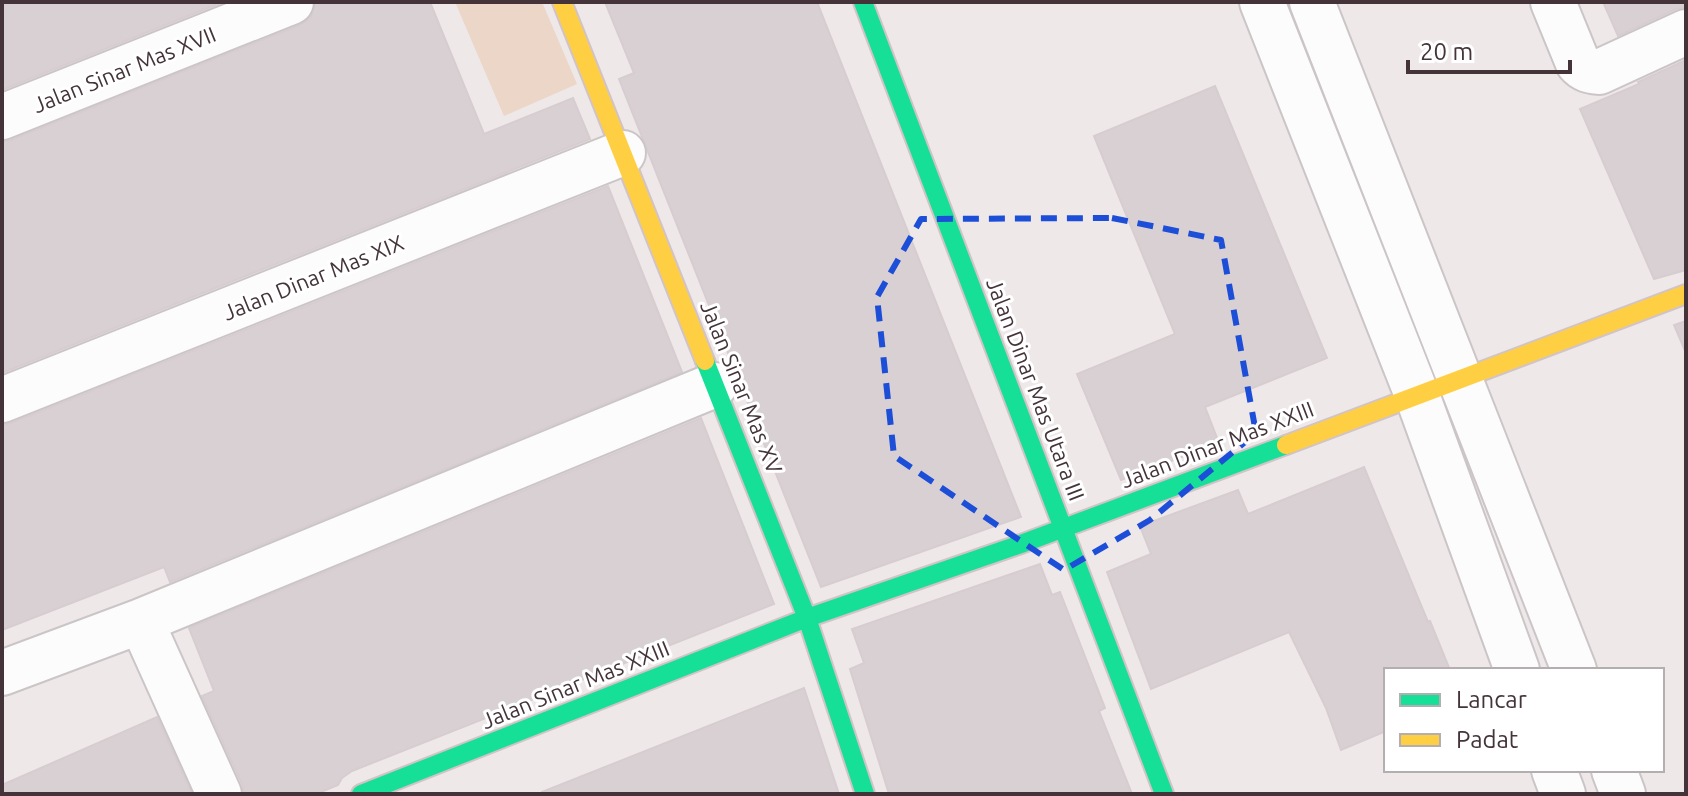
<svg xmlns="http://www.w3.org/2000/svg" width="1688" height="796" viewBox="0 0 1688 796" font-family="Ubuntu,sans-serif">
<rect width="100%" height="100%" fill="#eee8e9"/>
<!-- green -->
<path fill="#ebd6c7" d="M455 2H542L577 84 504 116Z"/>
<!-- building -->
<path fill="#d8d0d3" stroke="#d7cdd0" stroke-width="2" d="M2 2H223L2 90Z
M315 2H430L484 134 573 98 590 139 2 373V141L11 140 300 25 311 17Z
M605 2H817L1021 517 821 587 619 79 634 73Z
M1603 2H1686V7L1676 9 1618 36Z
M1686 60V270L1654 279 1580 109 1639 84 1638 82Z
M1215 86 1327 358 1205 407 1219 443 1121 480 1077 374 1175 334 1094 136Z
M608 186 682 372 170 582 164 567 2 630V424L11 423Z
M1686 321V353L1674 325Z
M701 418 774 604 352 771 342 778 338 785 316 794H244L242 784 202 696 214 691 189 628Z
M1364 467 1428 622 1430 621 1450 670H1386V731L1341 750 1326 708 1289 632 1151 689 1107 572 1151 554 1140 526 1238 490 1248 514Z
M1040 564 1052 595 1060 592 1105 708 1099 711 1132 794H889L850 669 864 663 852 629Z
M804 688 839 794H542V792Z
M157 717 192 794H2V785Z"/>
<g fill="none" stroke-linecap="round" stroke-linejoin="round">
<!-- street casing -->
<g stroke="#ccc5c7" stroke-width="48">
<path id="street" d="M1262 2 1417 395 1517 670
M1312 2 1574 670
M1553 2 1578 63C1584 70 1590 71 1599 72L1686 32
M2 117 291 2
M2 400 623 153
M141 621 219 794
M2 673 141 621 715 385
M1554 770 1563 794
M1614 770 1623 794"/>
</g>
<!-- fast casing -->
<g stroke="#d2c3c7" stroke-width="22">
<path id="fast" d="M863 2 1164 794
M705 361 807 618 865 794
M361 794 807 618 1021 544 1286 445"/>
</g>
<!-- slow casing -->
<g stroke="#d2c3c7" stroke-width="22">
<path id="slow" d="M562 2 705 361
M1286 445 1686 294"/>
</g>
<!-- street -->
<use href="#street" stroke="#fcfcfc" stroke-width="44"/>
<!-- fast -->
<use href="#fast" stroke="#16e098" stroke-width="18"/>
<!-- slow -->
<use href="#slow" stroke="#ffcf43" stroke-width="18"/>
</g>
<!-- marked area -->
<path fill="none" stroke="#1d4ed8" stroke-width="6" stroke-dasharray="16 10" stroke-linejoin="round" d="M1112 218 1221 240 1256 433 1150 520 1064 570 894 456 877 297 921 219Z"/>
<g text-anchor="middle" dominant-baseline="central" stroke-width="6" stroke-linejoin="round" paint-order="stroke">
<!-- street labels -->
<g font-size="22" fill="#44343a" stroke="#fff">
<text transform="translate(124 69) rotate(-22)">Jalan Sinar Mas XVII</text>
<text transform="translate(313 277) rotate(-22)">Jalan Dinar Mas XIX</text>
<text transform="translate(742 387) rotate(68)">Jalan Sinar Mas XV</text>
<text transform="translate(1036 389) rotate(69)">Jalan Dinar Mas Utara III</text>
<text transform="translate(1217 444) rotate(-21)">Jalan Dinar Mas XXIII</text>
<text transform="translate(575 684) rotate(-22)">Jalan Sinar Mas XXIII</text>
</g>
</g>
<!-- border -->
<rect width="1688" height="796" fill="none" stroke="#44343a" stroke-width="8"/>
<!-- legend -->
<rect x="1384" y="668" width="280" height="104" fill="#ffffff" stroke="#b4aeb0" stroke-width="2"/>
<rect x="1400" y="694" width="40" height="12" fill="#16e098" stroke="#b4aeb0" stroke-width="2"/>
<text x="1456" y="708" font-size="24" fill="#44343a">Lancar</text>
<rect x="1400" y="734" width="40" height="12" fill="#ffcf43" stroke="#b4aeb0" stroke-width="2"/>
<text x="1456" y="748" font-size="24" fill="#44343a">Padat</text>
<!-- scale -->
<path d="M1408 60v12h162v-12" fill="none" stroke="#44343a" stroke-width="4"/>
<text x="1420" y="60" font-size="24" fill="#44343a" stroke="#ffffff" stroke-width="6" paint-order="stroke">20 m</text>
</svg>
